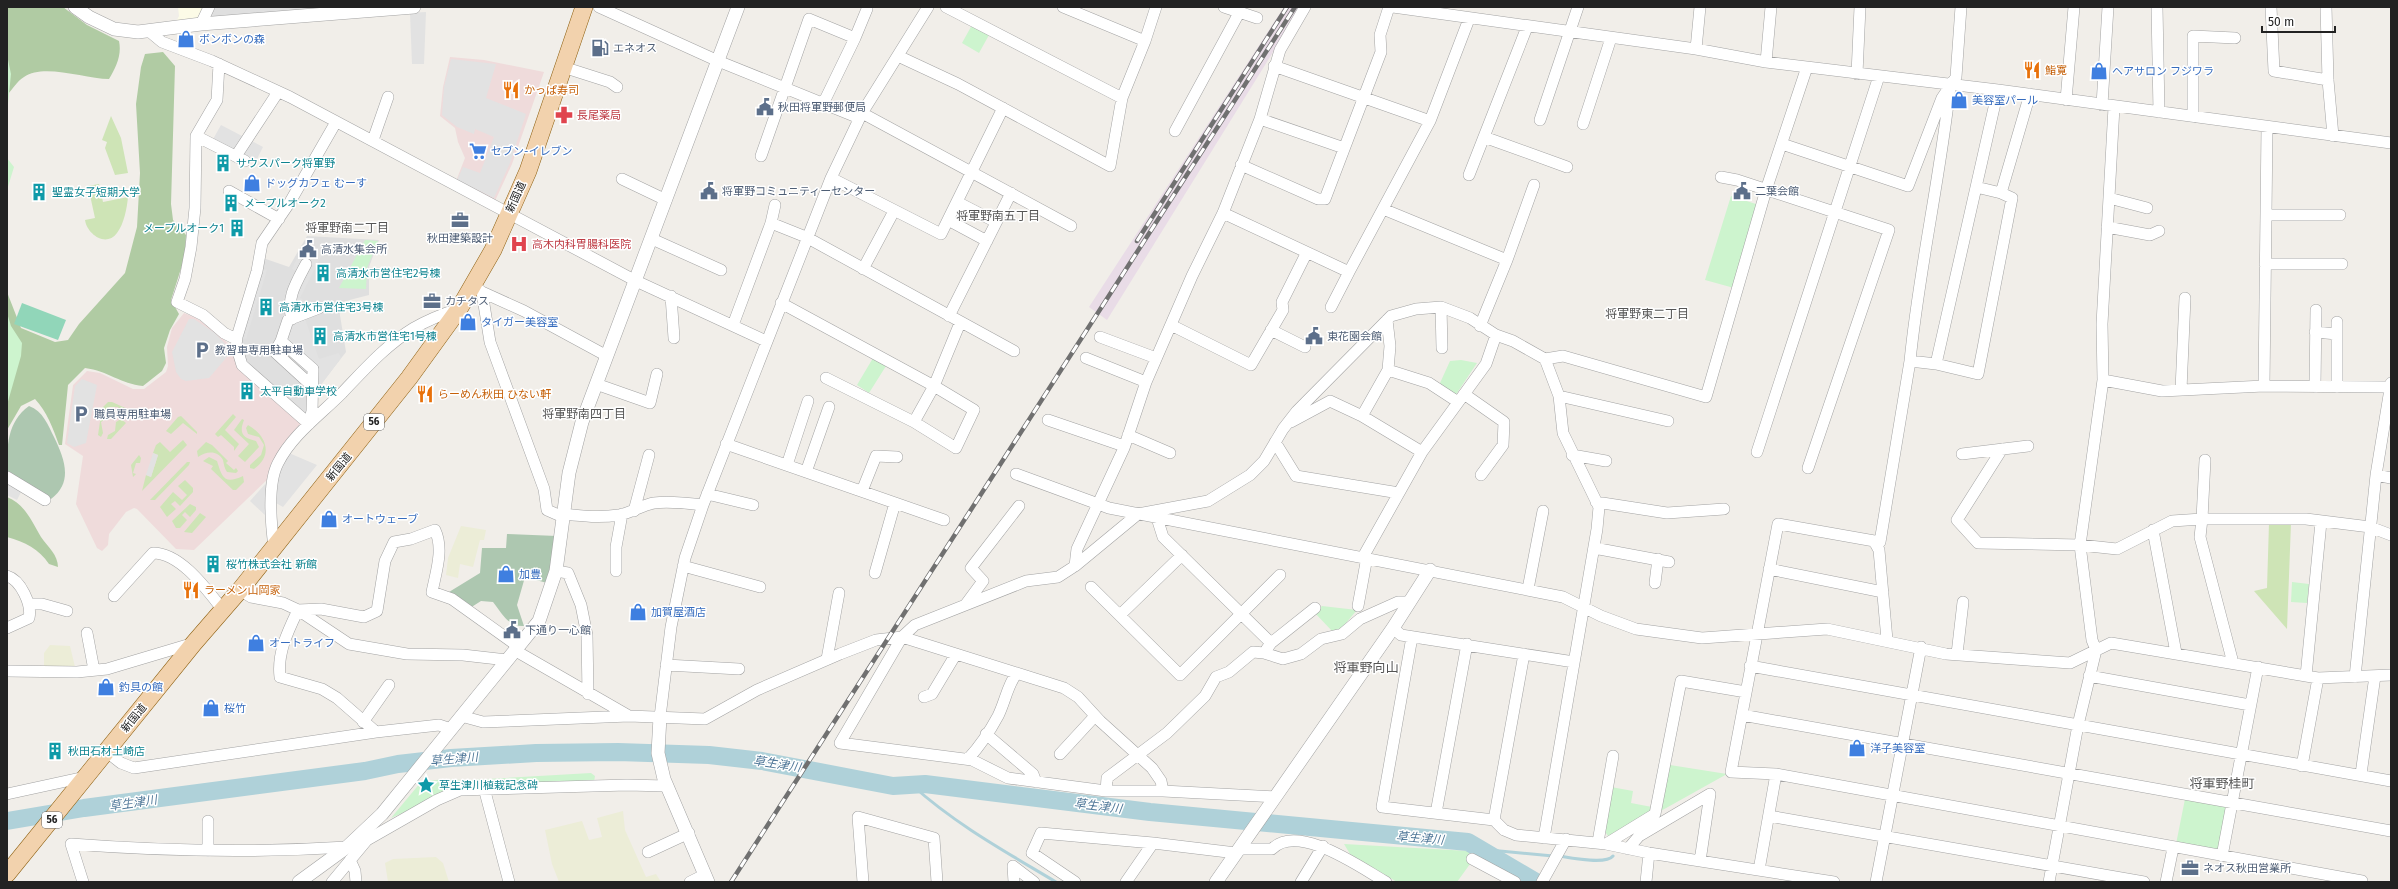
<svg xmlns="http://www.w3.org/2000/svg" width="2398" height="889" viewBox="0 0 2398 889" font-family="'Fira Sans','Noto Sans JP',sans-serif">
<rect width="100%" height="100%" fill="#f1eee9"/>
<!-- residential -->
<path fill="#dfdfdf" d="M212 7H375L207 19Z
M307 236 379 240 369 267V295L338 303 346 352 308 401V412L304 416 244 361 239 338 263 258 289 267Z"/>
<!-- commercial -->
<path fill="#efdbdb" d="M450 57 484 60 544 72 512 164 495 201 456 181 465 158 458 142 455 128 440 116 443 87Z
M184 313 195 317 216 332 233 348 302 424 271 476 194 550 176 549 137 509 134 508 126 512 109 534 108 545 102 551 97 548 76 504 83 456 65 444 73 385 87 371 100 373 133 389H144L166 372 168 366 167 347 172 328Z"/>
<!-- industrial -->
<path fill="#e9dce7" d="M1284 7H1301L1107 320 1089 307Z"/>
<!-- education -->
<path fill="#fcfbe7" d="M178 7H203L198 17 195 19 177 20 179 16Z"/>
<!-- farmland -->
<path fill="#ecedd7" d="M461 526 486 530 484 540H480L473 567 460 564 458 578 446 575 448 558Z
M50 645 70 646 75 667 47 668 44 666V653Z
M623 811 625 830 646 877 656 874 661 882H559L552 864 545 830 582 821 589 840 602 837 597 818Z
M436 857 443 863 449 882H388L385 863 393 859Z"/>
<!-- grass -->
<path fill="#cee4b6" d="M111 116 121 138 128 173 115 175 105 148 107 142 102 140Z
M99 184 103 202 128 197C127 208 124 224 117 233 106 248 87 234 85 220L95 218 88 186Z
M108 402H112L132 411 133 416 129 418 122 414 118 407H109L106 411 107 418 101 422 103 433 101 437 98 435 102 408Z
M233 414 236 417 225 430 239 444 234 451V447L221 435 218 437 215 434Z
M181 416 197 432V434L183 423 171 434 166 431 178 417Z
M121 419 126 423 111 439H107L108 435 115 431 116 422Z
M242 419 244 420C239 433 242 438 256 441L259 447 245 462 238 456 249 444 234 430Z
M248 425C266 435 274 455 254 469L250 468V465L261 455 264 445 259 437 248 434 246 428Z
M183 440 187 445 142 491 146 475 151 477 158 455 153 453 156 445 160 442 170 452Z
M206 442 212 445 228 461 226 463 234 470 236 468 238 471 236 473 227 472C224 468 224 464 223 460 217 449 205 452 198 457L197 451Z
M139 455 141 458 140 463H136L133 473 136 474 133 477 131 465Z
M209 457 217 461C222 477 224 485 243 476L244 482 236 490H233L211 469 213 466 203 461Z
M187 462H190L189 465 155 500H150Z
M185 480 193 488V492L180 506 175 501 171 504 176 509 167 517 160 507 173 492 182 500 187 495 178 486Z
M190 504 196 507V510L190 517 185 512 182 515 187 520 180 528H176L172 521Z
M200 513 206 517 192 533 184 532Z
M2269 523H2291L2287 629 2254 591 2267 588Z"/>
<!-- forest -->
<path fill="#b0cba3" d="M7 7H63L87 25 119 41C122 55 116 67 109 79 85 79 44 63 24 77 17 81 12 90 7 95Z
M163 52 175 66 171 204 173 220 186 235 185 256 171 300 179 314 170 330 164 348 166 363 162 371 143 386C121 384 108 371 85 368L68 385 62 445H59C53 428 47 412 35 399L21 406 7 430V292L21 328 55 342 68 340 79 324 125 273 137 227 140 173 136 104 141 67 145 54Z
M7 497C25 504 32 522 41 537 48 547 58 555 58 567L49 564C39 549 25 542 7 537Z"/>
<!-- cemetery -->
<path fill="#adc7b0" d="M29 406C43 411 48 425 54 437 64 458 74 482 51 499L7 471C7 446 7 422 29 406Z
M507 534 557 536 547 583 525 577 517 605 524 626C508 627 502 613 493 602L481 601 470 608 449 592 480 573 482 548H506Z"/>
<!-- park -->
<path fill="#cdf4ce" d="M972 25 989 35 979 53 962 43Z
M7 55 11 74 7 114Z
M7 158 14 167 7 190Z
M1731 196 1759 205 1734 288 1705 280Z
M365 240 378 241 367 268 366 289 339 288Z
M7 313 11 326 22 343 21 356 7 405Z
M873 358 886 366 869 393 857 385Z
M1461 360 1477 363 1455 396 1440 383 1450 361Z
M2292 582 2309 584 2307 603 2291 602Z
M1322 606 1357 610 1340 630 1332 631 1314 612Z
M1670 765 1727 774 1659 812Z
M591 773 595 776 594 782 470 784V780Z
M444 779 462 780V787L391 818 421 782Z
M1611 787 1633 791 1631 803 1652 807 1650 812 1608 836 1604 830Z
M2185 799 2225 807 2227 810 2219 848 2215 851 2176 844Z
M1344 844 1469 851 1470 864 1457 882H1397L1350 854Z"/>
<!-- pitch -->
<path fill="#91d6b9" d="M22 303 66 320 58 340 14 324Z"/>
<!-- parking -->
<path fill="#e2e2e2" d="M426 12 424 64H412L410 13Z
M451 59 496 64 486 98 526 114 510 163 494 198 457 180 463 167 480 173 494 137 475 129 474 134 457 127 442 115 444 87Z
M221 125 263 147 255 163 212 141Z
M320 244 326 247 300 298 314 306 295 313 293 295 303 275 292 269 298 256 311 262Z
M261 268 267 270 246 339 240 337Z
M189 319H194L215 333 232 351 209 378 186 381 181 379 176 372 172 352Z
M305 319 319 359 339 353 341 358 315 393 316 366 286 341 289 324Z
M82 379 97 385 86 443 74 447 67 443 75 386Z
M153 453 158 455 151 477 146 475Z
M289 453 317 465 283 507 276 503 278 473Z
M7 481 22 490 17 500 7 495Z
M267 482 266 516 250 501Z"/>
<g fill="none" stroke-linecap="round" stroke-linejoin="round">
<!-- stream -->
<path stroke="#afd1d9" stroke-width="3" d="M912 785C955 824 1006 852 1056 882
M1479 849 1553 856
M1559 856C1571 858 1606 865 1613 856"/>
<!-- river -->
<path stroke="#afd1d9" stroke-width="18" d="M7 821 84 808 365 771 398 764 451 758 536 753 618 752 709 755 762 761 893 786 925 784 1150 812 1468 842 1536 882"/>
<!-- minor casing -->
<g stroke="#a3a3a3" stroke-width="12">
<path id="minor" d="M599 7 718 61 859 118
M946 7 1122 98
M1063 7 1145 41
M1224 7 1257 18
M1393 7 1696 49 1766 62 1998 90 2391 143
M2157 7 2159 112
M2271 7 2274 71 2328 80
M2326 7 2328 80 2333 136
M201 24 209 7
M150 32 162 42 212 61 290 97 636 281 766 341
M855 38 867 9
M1696 49 1700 7
M898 56 958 84 1110 166 1122 98 1145 41 1156 7
M1766 62 1771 7
M219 64 217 100 196 136 195 208 191 247 185 279 177 302 203 315 224 333 236 339
M1274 66 1430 121
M563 67 610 82 617 87
M1857 74 1860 7
M1998 90 1936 364 1910 361 1880 542 1778 524 1731 772 1776 774 2362 881
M2066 100 2074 7
M2102 105 2108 7
M862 113 1071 226
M2193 117V36L2235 38
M1260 119 1344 148
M1540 120 1578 7
M1583 124 1611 38
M1175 131 1239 13
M196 136 245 161
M1484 137 1567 167
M373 140 388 97
M1782 144 1908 186 1942 98 1956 77 1961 7
M236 156 278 92
M761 156 809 19 855 38 823 104
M1241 165 1318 199H1325L1381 52 1380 35 1389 7
M1469 175 1527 27
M1721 177 1737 180 1889 230 1808 468
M831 178 941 234 1003 108
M622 179 666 200
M1976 187 2001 193 2030 94
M229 191 279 219
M2109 198 2147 208
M957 202 996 222
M1383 209 1507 260 1480 326
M1223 213 1349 272 1430 121 1469 19
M2266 215H2340
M948 220 987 241
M771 223 775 205
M2107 227 2150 235 2159 231
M652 239 721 270
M1507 260 1534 185
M2265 264H2342
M863 269 894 211
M474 286 482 292 490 342 544 489 547 510 563 517
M482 292 524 311 607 356
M671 296 674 338
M781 303 934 386 974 410 956 448 914 422
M1331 307 1349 272
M1441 307 1442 348
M949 316 1011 193
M292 319C286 298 296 283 306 264
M733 325 771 223 806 237 1014 351
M1171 325 1251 365 1283 310 1282 302 1306 254
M1271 330 1305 347
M2315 332 2337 334
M1100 337 1156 358
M281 341 275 351 276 353 312 386
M1086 358 1146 382
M1545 359 1563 356 1706 397 1766 190 1807 67
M1910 361C1919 269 1940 179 1950 87
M1936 364 1978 374 2012 198 2001 193
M1388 370 1429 383 1458 402
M826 378 914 422 934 386 960 323
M2103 380 2162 391 2264 386 2390 387
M596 384 650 403 657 374
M2264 386 2267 128
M2315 387 2316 310
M2337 387V322
M2181 390 2185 298
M1464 394 1504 422 1503 445 1481 475
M1559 396 1668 421
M1362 416 1388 370 1390 346 1387 320
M1048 420 1124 446
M1291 422 1330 401 1362 416 1422 452
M309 424 242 365 236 345 237 337 257 271 262 243 290 202 336 122
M309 424 312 411 313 369 281 341 288 320 319 308
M1128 435 1170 453
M1275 442 1296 476 1399 493
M726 444 944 520
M2002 449 1957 520 1978 543 2080 545 2117 549 2172 521 2202 519 2205 460
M1757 452 1879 76
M1962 454 2028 446
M1572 455 1606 461
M787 465 808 401
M806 472 829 407
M1016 474 1109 508 1563 597 1601 616 1636 629 1702 638 1827 629 1946 654 2070 663 2111 643 2318 678 2391 675
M2376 475 2391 478
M7 477 45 500
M862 491 876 456 897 457
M707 494 753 505
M1596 502 1667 513 1724 509
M634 511 649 455
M563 514C582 516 600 518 619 515 631 513 642 505 654 503 670 501 686 503 703 505
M1157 518 1163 537 1271 643 1315 608
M2153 530 2176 653
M1874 541 1879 550 1887 640
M274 547C271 524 267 484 278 463 292 435 320 415 342 393 364 370 386 345 414 328 428 320 443 314 458 309
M1594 548 1669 562
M1363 557 1422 452 1486 364 1496 335
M683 566 760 587
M1075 566 1138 514 1208 501 1250 475 1264 461 1283 429 1297 411 1391 316 1416 309 1441 307 1470 318 1496 335 1513 341 1545 359 1559 396 1563 433 1599 507 1597 529 1544 838
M1769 569 1883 592
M556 571 568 573 581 605 587 635 588 694
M616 571V547L622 514
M875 573 895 503
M7 576C21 580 32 605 29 618L7 628
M1655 583 1658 559
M1091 587 1180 675 1280 575
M1528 589 1543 511
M240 590 251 597 283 603 298 610 349 644 407 654 463 655 507 660
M114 596 153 553C181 553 207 590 223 610
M29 604H42L67 611
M966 604 983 581 971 568 1019 506
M1358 606 1367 557
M1120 615 1182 555
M1393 628 1401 635 1574 662
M87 633 94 670
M1412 637 1382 807 1494 820 1504 830 1516 835 1606 844 1649 853 1834 882
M516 651 629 716 705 719 757 690 840 654 876 640 902 637 1064 688 1078 697 1100 721 1152 768 1161 781 1163 791 1275 797
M1264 653 1283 659 1301 654 1321 639 1342 634 1360 619 1398 602H1410
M1957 654 1963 602
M827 659 839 593
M2233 663 2200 537 2202 519H2306L2370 527 2391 535
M666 665 739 669
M1750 666 2391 781
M7 671 77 672 107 669 194 643
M2089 676 2250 705
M2306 676 2321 522
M2355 677 2376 475 2391 383
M924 697 932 694 956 654
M1742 715 2391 831
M461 716 483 722 629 716
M660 717 671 627 685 558 703 505 831 178 862 113 928 7
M363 722 389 685
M451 729 439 725 376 732 337 698 322 689 280 677C277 653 288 631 298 610L321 609 364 617 377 611 385 561 394 542 411 539 435 530C444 549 436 572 432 592L452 599 519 647
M986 734 1033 774 1036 782
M107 752 121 763 134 768 376 732
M1060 754 1095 716
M968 759C979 747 990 731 998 716 1005 702 1007 687 1016 674
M2302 766 2318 678
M2361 774 2375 676
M484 788 509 882
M1106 791 1107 778 1167 733 1205 696 1216 677 1229 672 1253 652 1264 653 1271 643
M1163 791H1106L1008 778 972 760 840 743 902 637 915 625 1026 581 1058 577 1075 566 1077 549 1124 448 1146 382 1192 276 1223 213 1260 119 1280 50 1305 7
M7 794 85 777
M1436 813 1467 644
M1769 816 2144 882
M1494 820 1524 654
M208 821V851
M1598 842 1613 756
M1606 844 1655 814 1681 681 1746 692
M1239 849H1272C1298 822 1361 868 1386 882
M1628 849 1639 836 1710 794
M648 852 689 833
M2222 856 2258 667
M1472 859 1515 882
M350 860 355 871 356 882
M1700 861 1710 794
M1759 870 1776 774
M83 882 71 844C163 851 254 853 347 847
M332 882 367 840 437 800 460 790 627 785 666 786
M690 882 704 875
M863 882 858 817 934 838 937 882
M1014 882 1013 866 1034 882
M1075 882 1032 853 1041 833 1153 843 1236 853
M1126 882 1153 843
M1301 882 1323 846
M1542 882 1566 839
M1646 882 1649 853
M1876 882 1921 647
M2049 882 2078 725 2096 650 2092 640 2080 545 2103 380 2102 324 2114 107
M2166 882 2173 848"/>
</g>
<!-- tertiary casing -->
<g stroke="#a3a3a3" stroke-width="14">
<path id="tertiary" d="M75 7 89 17 114 29 138 32 201 24 414 7
M660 717 658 753 664 779 708 882
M299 882 347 847 382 814 539 621 556 571 569 473 582 422 738 7
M1216 882 1393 628 1430 570"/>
</g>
<!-- primary casing -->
<g stroke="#8e6011" stroke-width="18">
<path id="primary" d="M7 874 194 643 240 590 409 378 459 309 493 250 528 171 584 7"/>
</g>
<!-- minor -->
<use href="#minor" stroke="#fff" stroke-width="11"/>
<!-- tertiary -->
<use href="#tertiary" stroke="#fff" stroke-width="13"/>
<!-- primary -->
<use href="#primary" stroke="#f2d2ad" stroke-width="17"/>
<!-- rail casing -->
<g stroke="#707070" stroke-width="4.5">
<path id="rail" d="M1137 241 1287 7
M731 882 1295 7"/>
</g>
<!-- rail -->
<use href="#rail" stroke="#fff" stroke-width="3" stroke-dasharray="9" stroke-linecap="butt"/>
</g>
<!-- icons -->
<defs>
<g id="shop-bare" transform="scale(1.38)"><path d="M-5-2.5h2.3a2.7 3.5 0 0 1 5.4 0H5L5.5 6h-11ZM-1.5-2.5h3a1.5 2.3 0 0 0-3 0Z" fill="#3f7fe0" stroke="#fff" stroke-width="2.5" paint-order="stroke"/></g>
<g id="fuel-bare" transform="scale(1.38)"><path d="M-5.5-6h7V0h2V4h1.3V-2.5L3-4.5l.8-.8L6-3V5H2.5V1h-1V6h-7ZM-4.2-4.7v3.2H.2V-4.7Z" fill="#5c6f8a" stroke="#fff" stroke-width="2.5" paint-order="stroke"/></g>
<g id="restaurant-bare" transform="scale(1.38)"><path d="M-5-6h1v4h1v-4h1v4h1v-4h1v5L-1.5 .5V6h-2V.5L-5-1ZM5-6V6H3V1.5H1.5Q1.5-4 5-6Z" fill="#e8710a" stroke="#fff" stroke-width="2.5" paint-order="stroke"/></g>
<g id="civic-bare" transform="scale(1.38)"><path d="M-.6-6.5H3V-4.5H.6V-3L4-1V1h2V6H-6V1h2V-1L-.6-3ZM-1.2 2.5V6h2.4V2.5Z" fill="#5c6f8a" stroke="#fff" stroke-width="2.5" paint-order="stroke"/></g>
<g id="pharmacy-bare" transform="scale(1.38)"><path d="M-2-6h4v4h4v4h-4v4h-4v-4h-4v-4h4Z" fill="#e0444e" stroke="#fff" stroke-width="2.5" paint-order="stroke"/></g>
<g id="supermarket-bare" transform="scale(1.38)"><path d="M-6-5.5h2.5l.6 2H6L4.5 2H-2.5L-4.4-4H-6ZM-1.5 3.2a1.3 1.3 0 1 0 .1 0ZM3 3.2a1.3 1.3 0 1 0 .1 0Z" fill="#3f7fe0" stroke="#fff" stroke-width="2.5" paint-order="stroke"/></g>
<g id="building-bare" transform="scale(1.38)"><path d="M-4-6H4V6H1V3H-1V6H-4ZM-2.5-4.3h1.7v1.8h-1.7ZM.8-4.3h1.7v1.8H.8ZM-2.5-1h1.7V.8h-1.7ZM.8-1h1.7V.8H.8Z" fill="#0f9aa8" stroke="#fff" stroke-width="2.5" paint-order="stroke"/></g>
<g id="office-bare" transform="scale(1.38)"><path d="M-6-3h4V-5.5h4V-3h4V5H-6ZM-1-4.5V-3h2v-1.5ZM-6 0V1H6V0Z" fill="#5c6f8a" stroke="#fff" stroke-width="2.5" paint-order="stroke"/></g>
<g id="hospital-bare" transform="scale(1.38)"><path d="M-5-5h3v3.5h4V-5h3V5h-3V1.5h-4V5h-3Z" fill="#e0444e" stroke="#fff" stroke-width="2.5" paint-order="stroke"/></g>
<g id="parking-bare" transform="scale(1.38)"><path d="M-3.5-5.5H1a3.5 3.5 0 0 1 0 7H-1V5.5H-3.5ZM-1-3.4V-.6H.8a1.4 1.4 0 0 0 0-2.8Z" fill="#5c6f8a" stroke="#fff" stroke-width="2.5" paint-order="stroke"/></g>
<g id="sight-bare" transform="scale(1.38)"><path d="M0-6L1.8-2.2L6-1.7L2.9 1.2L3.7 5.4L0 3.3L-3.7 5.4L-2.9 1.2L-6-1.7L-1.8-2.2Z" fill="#0f9aa8" stroke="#fff" stroke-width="2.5" paint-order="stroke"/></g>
</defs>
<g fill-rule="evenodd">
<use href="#shop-bare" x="186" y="39"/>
<use href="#fuel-bare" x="600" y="48"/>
<use href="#restaurant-bare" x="2032" y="70"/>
<use href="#shop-bare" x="2099" y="71"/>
<use href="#restaurant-bare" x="511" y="90"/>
<use href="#shop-bare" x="1959" y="100"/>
<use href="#civic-bare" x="765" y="107"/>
<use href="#pharmacy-bare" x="564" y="115"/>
<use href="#supermarket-bare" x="478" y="151"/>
<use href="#building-bare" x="223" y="163"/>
<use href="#shop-bare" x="252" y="183"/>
<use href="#civic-bare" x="709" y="191"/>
<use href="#civic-bare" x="1742" y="191"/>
<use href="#building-bare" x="39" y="192"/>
<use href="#building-bare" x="231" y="203"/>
<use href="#office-bare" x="460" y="220"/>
<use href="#building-bare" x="237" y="228"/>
<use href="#hospital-bare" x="519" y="244"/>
<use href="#civic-bare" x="308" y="249"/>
<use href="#building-bare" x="323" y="273"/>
<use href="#office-bare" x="432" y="301"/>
<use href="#building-bare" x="266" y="307"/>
<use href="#shop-bare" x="468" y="322"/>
<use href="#building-bare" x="320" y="336"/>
<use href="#civic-bare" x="1314" y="336"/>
<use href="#parking-bare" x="202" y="350"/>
<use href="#building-bare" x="247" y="391"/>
<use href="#restaurant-bare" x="425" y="394"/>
<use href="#parking-bare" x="81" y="414"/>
<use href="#shop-bare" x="329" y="519"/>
<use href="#building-bare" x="213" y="564"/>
<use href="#shop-bare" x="506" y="574"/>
<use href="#restaurant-bare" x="191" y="590"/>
<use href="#shop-bare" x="638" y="612"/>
<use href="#civic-bare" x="512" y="630"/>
<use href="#shop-bare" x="256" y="643"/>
<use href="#shop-bare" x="106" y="687"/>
<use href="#shop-bare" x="211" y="708"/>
<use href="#shop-bare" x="1857" y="748"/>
<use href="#building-bare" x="55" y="751"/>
<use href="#sight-bare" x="426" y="785"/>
<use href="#office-bare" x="2190" y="868"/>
</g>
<g text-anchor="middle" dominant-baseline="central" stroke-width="3" stroke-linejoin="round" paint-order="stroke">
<!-- shield labels -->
<g fill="#fff" stroke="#646464" stroke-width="1">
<rect x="364" y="414" width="20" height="16" rx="3"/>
<rect x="42" y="812" width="20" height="16" rx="3"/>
</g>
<g font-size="10" font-weight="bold" fill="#222">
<text x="374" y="422">56</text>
<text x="52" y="820">56</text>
</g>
<!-- shop labels -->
<g font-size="11" fill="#366cbe" stroke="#fff" text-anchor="start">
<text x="199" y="39">ボンボンの森</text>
<text x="2112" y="71">ヘアサロン フジワラ</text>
<text x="1972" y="100">美容室パール</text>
<text x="491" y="151">セブン-イレブン</text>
<text x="265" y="183">ドッグカフェ むーす</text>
<text x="481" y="322">タイガー美容室</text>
<text x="342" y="519">オートウェーブ</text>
<text x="519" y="574">加豊</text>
<text x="651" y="612">加賀屋酒店</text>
<text x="269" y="643">オートライフ</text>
<text x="119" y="687">釣具の館</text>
<text x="224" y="708">桜竹</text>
<text x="1870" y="748">洋子美容室</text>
</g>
<!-- service labels -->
<g font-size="11" fill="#4e5e75" stroke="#fff" text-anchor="start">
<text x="613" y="48">エネオス</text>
<text x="778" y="107">秋田将軍野郵便局</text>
<text x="722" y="191">将軍野コミュニティーセンター</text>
<text x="1755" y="191">二葉会館</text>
<text x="460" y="238" text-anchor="middle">秋田建築設計</text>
<text x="321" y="249">高清水集会所</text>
<text x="445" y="301">カチタス</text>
<text x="1327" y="336">東花園会館</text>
<text x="215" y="350">教習車専用駐車場</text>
<text x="94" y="414">職員専用駐車場</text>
<text x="525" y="630">下通り一心館</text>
<text x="2203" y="868">ネオス秋田営業所</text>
</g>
<!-- food labels -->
<g font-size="11" fill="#c56008" stroke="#fff" text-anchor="start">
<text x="2045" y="70">鮨寛</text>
<text x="524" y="90">かっぱ寿司</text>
<text x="438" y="394">らーめん秋田 ひない軒</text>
<text x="204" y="590">ラーメン山岡家</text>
</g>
<!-- health labels -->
<g font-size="11" fill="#be3a42" stroke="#fff" text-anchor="start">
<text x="577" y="115">長尾薬局</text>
<text x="532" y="244">高木内科胃腸科医院</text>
</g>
<!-- culture labels -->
<g font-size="11" fill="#0d838f" stroke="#fff" text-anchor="start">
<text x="236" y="163">サウスパーク将軍野</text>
<text x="52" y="192">聖霊女子短期大学</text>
<text x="244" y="203">メープルオーク2</text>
<text x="224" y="228" text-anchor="end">メープルオーク1</text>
<text x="336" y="273">高清水市営住宅2号棟</text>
<text x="279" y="307">高清水市営住宅3号棟</text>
<text x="333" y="336">高清水市営住宅1号棟</text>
<text x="260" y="391">太平自動車学校</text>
<text x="226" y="564">桜竹株式会社 新館</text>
<text x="68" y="751">秋田石材土崎店</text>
<text x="439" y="785">草生津川植栽記念碑</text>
</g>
<!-- street labels -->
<g font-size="11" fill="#222" stroke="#fff">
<text transform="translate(516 197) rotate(-66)">新国道</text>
<text transform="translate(339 467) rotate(-51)">新国道</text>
<text transform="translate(134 718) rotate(-51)">新国道</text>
</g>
<!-- neighbourhood labels -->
<g font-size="12" fill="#555" stroke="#fff">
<text x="998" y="216">将軍野南五丁目</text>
<text x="347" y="228">将軍野南二丁目</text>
<text x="1647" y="314">将軍野東二丁目</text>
<text x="584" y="414">将軍野南四丁目</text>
</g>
<!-- water labels -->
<g font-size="12" font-style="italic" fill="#507899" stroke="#fff">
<text transform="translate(454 759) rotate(-5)">草生津川</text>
<text transform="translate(777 764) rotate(9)">草生津川</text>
<text transform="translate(133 803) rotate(-8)">草生津川</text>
<text transform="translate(1098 806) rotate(7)">草生津川</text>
<text transform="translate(1420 838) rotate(5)">草生津川</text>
</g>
<!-- quarter labels -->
<g font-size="13" fill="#555" stroke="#fff">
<text x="1366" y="667">将軍野向山</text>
<text x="2222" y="783">将軍野桂町</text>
</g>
</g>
<!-- border -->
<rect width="2398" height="889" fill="none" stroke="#222222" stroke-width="16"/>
<!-- scale -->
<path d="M2262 26v6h73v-6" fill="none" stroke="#222222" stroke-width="2"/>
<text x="2268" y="26" font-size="12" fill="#222222" stroke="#ffffff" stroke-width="3" paint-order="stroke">50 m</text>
</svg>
